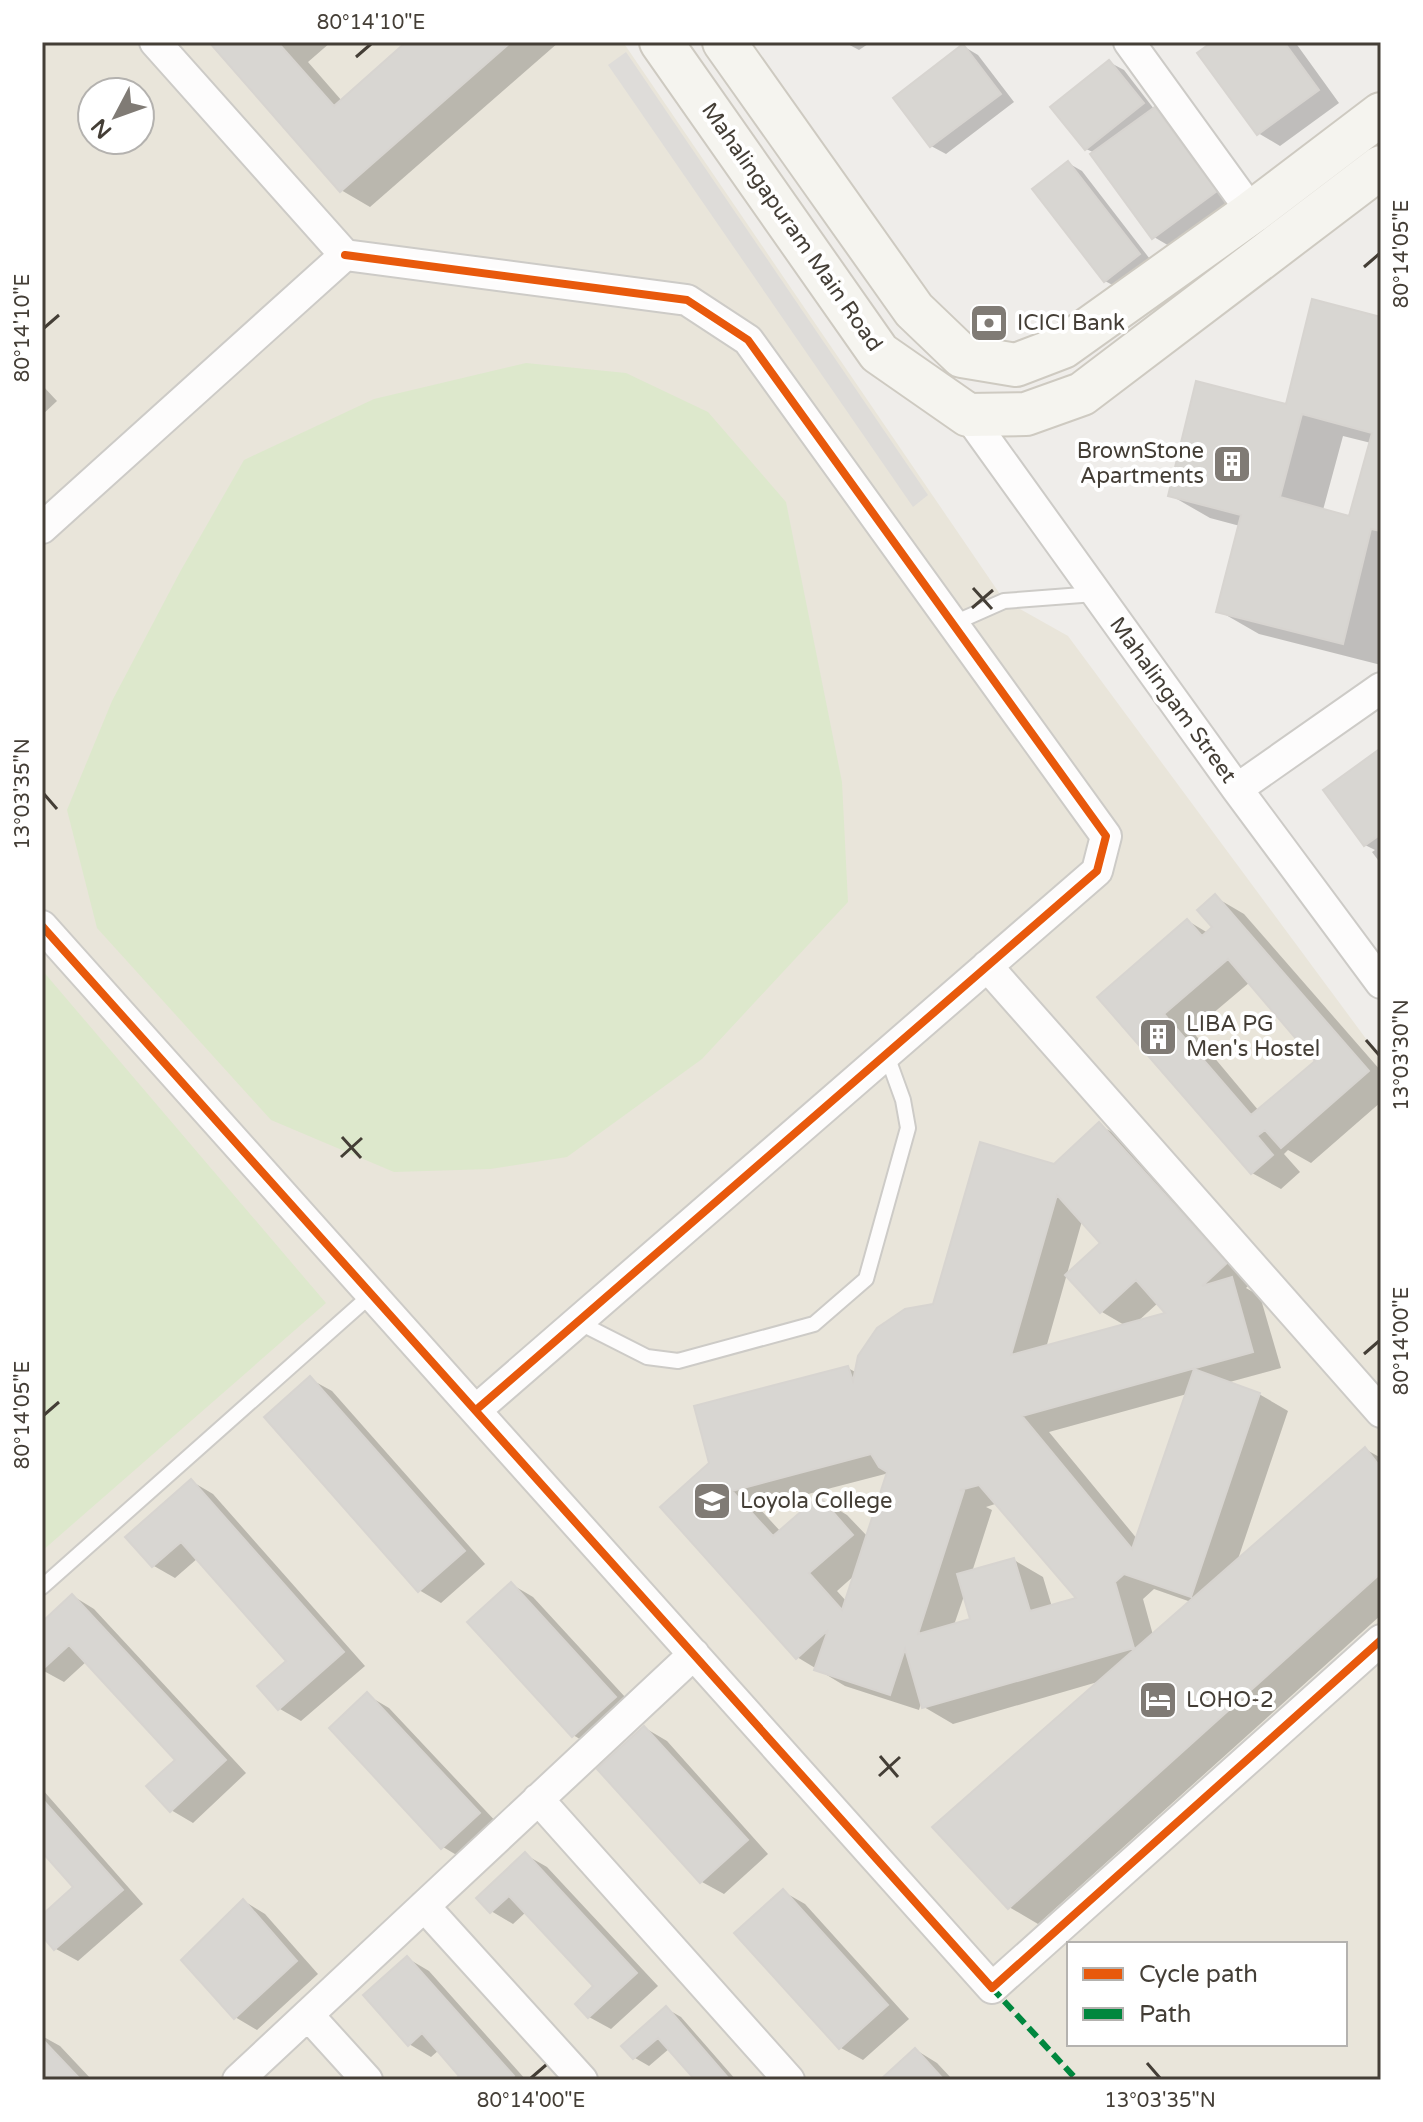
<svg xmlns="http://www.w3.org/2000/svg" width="1423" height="2122" viewBox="0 0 1423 2122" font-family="'Varela Round',sans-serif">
<rect width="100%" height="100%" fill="#efedea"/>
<!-- education -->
<path fill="#e9e5da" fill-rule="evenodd" d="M42 42H623L1004 600 1068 636 1381 1059V2080H42ZM92 92H140V140H92ZM1069 1944H1345V2044H1069Z"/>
<!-- green -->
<path fill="#dde8cc" d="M526 363 626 373 708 412 786 502 842 782 848 902 702 1059 567 1157 490 1169 394 1172 271 1120 97 928 67 810 112 701 180 572 244 460 374 399Z
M42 970 326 1303 42 1551Z"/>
<!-- parking -->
<path fill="#dedcd9" d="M626 52 928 495 913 507 608 65Z"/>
<!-- shadow -->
<path fill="#0003" fill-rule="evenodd" d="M212 42H331L308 62 342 101 409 42H559L370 207 341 190Z
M844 42H871L859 50Z
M1215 42H1295L1339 103 1280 146 1258 133Z
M963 46 978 55 1014 102 946 154 931 146Z
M1109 62 1124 70 1154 109 1177 122 1237 204 1176 250 1154 237 1095 153 1086 149Z
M1068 163 1082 171 1153 263 1120 289 1105 281Z
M1381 319V665L1259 634 1219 611 1240 526 1210 518 1170 495 1288 406ZM1343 436 1371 443 1351 518 1323 510Z
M42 385 57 401 42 415Z
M1381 750V864L1372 852 1375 850 1365 845Z
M1215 897 1244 914 1381 1071V1102L1311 1163 1288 1150 1284 1154 1300 1172 1281 1189 1252 1173 1100 997 1188 921 1208 933 1214 927ZM1250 982 1317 1062 1259 1111 1192 1031Z
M1099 1125 1128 1141 1254 1280 1246 1288 1260 1296 1281 1368 1226 1383 1259 1394 1288 1411 1237 1562 1365 1449 1381 1458V1615L1038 1924 1009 1907 1101 1681 953 1724 924 1707 922 1700 919 1710 845 1686 797 1657 663 1507 848 1368 857 1373 935 1305 1054 1166ZM1082 1221 1103 1243 1068 1275 1102 1312 1126 1326 1046 1348ZM1159 1302 1169 1314 1137 1322ZM1187 1394 1138 1540 1049 1432ZM889 1473 868 1537 847 1515 819 1498 781 1532 758 1507ZM998 1503 1080 1599 1052 1607 1043 1577 1014 1560 972 1572 992 1510 986 1507ZM856 1574 847 1602 837 1591ZM1154 1589 1191 1602 1153 1635 1143 1599ZM965 1593 973 1620 954 1625Z
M310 1379 332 1391 485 1564 441 1603 419 1590Z
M191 1481 213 1494 365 1666 301 1721 280 1709 260 1686 289 1661 198 1558 175 1578 154 1566Z
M511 1584 533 1597 637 1710 595 1748 573 1735Z
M73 1596 94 1609 246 1773 193 1823 171 1810 178 1760 87 1661 64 1682 42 1670V1624Z
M367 1695 389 1708 500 1826 465 1860 443 1847Z
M645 1728 667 1741 768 1854 724 1894 702 1882 600 1769Z
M42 1789 143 1904 78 1961 56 1949 42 1933V1917L76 1887 42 1849Z
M526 1855 547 1867 658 1986 611 2029 589 2017 596 1987 526 1912 513 1924 491 1911Z
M784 1892 805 1904 909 2019 863 2060 841 2048 737 1933Z
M244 1901 265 1914 318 1974 257 2030 235 2017Z
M407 1958 429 1971 526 2080H457L462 2076 439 2050 431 2057 409 2044Z
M667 2009 681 2017 736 2080H698L670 2048 649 2066 635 2058 624 2046Z
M42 2036 60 2046 92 2080H42Z
M916 2050 937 2063 953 2080H883Z"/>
<!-- building -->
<path fill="#d8d6d2" stroke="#d7d4d0" stroke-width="2" fill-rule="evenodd" d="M209 42H283L280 45 334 106 406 42H511L340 192Z
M1212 42H1284L1319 90 1257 135 1197 53Z
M963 44 1001 94 930 147 893 98Z
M1109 60 1144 103 1085 150 1050 107Z
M1155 107 1217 191 1152 239 1090 154Z
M1068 161 1140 254 1104 282 1032 189Z
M1312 299 1381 317V531L1371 529 1343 644 1216 612 1241 515 1168 496 1196 381 1286 404ZM1302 414 1372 433 1349 516 1280 497Z
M1381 748V834L1364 846 1323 790Z
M1215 894 1369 1071 1281 1148 1265 1130 1257 1136 1273 1155 1251 1174 1097 997 1187 919 1202 936 1212 927 1197 910ZM1228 959 1315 1061 1251 1115 1164 1014Z
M1099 1122 1227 1263 1202 1286 1232 1277 1253 1352 1022 1416 1132 1549 1194 1369 1260 1393 1191 1597 1124 1574 1115 1582 1134 1648 922 1708 905 1649 890 1695 814 1670 828 1630 796 1659 660 1507 709 1463 694 1406 848 1366 853 1381 858 1356 877 1328 905 1309 933 1304 980 1142 1054 1164ZM1057 1195 1100 1243 1065 1275 1100 1313 1136 1280 1165 1313 1011 1355ZM871 1454 879 1467 887 1472 842 1610 809 1573 853 1535 819 1496 773 1536 732 1491ZM979 1485 1076 1598 1030 1611 1014 1558 957 1574 970 1619 918 1634 964 1491 960 1490Z
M310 1376 465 1551 418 1592 264 1417Z
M1365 1447 1381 1468V1573L1008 1909 932 1827Z
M191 1479 344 1652 278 1710 257 1686 286 1661 181 1542 152 1567 125 1537Z
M511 1582 616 1697 572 1737 467 1622Z
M72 1594 226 1760 170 1812 146 1786 175 1760 69 1645 42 1670V1622Z
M367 1692 480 1813 441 1849 329 1728Z
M644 1726 748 1840 700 1883 597 1769Z
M42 1799 123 1890 54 1950 42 1936V1915L73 1887 42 1852Z
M525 1852 637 1973 588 2018 575 2004 593 1986 509 1896 490 1913 476 1898Z
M783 1889 888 2005 839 2049 734 1933Z
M243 1899 297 1961 234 2019 181 1960Z
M407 1956 514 2076 509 2080H454L459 2076 422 2033 408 2046 363 1995Z
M666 2006 730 2080H695L658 2038 633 2059 621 2046Z
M42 2039 81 2080H42Z
M915 2048 944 2080H880Z"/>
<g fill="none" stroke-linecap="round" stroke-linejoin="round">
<!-- service casing -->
<g stroke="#cdcbc7" stroke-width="18">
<path id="service" d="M952 624 1004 601 1095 594
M578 1322 647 1357 678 1361 814 1324 866 1279 908 1128 903 1100 886 1053
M42 1587 372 1294"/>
</g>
<!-- minor casing -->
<g stroke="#cdcbc7" stroke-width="34">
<path id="minor" d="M1129 42 1252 212
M345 255 687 300 748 340 1106 836 1097 871 476 1410
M968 415 1237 789 1381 983
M42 528 345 255 155 42
M1237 789 1381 688
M42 926 992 1988 1381 1640
M987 966 1381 1412
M538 1799 789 2080
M424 1906 582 2080
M308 2015 367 2080
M238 2080 694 1654"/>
</g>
<!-- secondary casing -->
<g stroke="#cecac1" stroke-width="46">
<path id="secondary" d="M661 42 879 353 968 415 1026 414 1082 394 1381 167
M724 42 914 310 962 356 1016 365 1063 347 1252 212 1381 114"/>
</g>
<!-- service -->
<use href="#service" stroke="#fdfcfc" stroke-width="14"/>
<!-- minor -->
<use href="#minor" stroke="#fdfcfc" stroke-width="30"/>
<!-- secondary -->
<use href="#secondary" stroke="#f5f4ef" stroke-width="42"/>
<!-- quiet -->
<path stroke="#00873e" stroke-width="6" stroke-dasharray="12 6" stroke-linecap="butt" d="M992 1988 1077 2080"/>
<!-- cycleway casing -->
<g stroke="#fff" stroke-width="13">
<path id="cycleway" d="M345 255 687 300 748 340 1106 836 1097 871 476 1410
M42 926 992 1988 1381 1640"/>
</g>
<!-- cycleway -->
<use href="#cycleway" stroke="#e8590c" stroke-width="8"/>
</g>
<!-- ticks -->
<path fill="none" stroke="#443e36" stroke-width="3" d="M356 57 371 44M1364 267 1379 254M44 328 59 315M973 588 992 609M972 608 993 590M44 794 57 809M1366 1040 1379 1055M342 1137 361 1158M341 1157 362 1138M1364 1354 1379 1341M44 1415 59 1402M880 1756 898 1777M879 1776 900 1757M1147 2063 1160 2078M531 2078 546 2065"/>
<!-- icons -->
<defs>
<g id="bank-square" transform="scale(2)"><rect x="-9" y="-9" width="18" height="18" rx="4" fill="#807b75" stroke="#fff"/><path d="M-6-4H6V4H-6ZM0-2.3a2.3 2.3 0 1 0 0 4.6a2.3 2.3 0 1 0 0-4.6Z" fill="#fff"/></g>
<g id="building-square" transform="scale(2)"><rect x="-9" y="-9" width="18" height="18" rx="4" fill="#807b75" stroke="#fff"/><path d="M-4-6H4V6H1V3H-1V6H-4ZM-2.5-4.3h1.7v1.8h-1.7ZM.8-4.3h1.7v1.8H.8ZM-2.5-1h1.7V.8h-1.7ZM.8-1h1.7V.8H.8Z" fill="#fff"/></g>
<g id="university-square" transform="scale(2)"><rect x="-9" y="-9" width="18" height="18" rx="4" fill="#807b75" stroke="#fff"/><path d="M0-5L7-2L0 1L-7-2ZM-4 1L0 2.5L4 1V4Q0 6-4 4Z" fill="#fff"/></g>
<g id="hotel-square" transform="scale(2)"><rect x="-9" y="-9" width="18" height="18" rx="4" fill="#807b75" stroke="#fff"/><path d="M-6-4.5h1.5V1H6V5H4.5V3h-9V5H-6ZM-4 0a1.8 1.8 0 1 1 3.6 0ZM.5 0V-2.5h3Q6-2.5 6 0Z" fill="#fff"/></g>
</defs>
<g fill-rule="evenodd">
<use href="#bank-square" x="989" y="323"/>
<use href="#building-square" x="1232" y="464"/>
<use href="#building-square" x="1158" y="1037"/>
<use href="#university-square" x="712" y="1501"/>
<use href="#hotel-square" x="1158" y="1700"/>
</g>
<g text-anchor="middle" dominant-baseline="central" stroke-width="8" stroke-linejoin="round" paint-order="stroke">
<!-- street labels -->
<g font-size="22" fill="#443e36" stroke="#fff">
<text transform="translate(792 227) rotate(55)">Mahalingapuram Main Road</text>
<text transform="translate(1173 700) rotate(54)">Mahalingam Street</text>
</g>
<!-- poi labels -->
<g font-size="22" fill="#443e36" stroke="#fff" text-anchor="start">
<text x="1017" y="323">ICICI Bank</text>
<text x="1204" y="451" text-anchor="end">BrownStone<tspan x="1204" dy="25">Apartments</tspan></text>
<text x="1186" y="1024">LIBA PG<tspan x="1186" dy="25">Men's Hostel</tspan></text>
<text x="740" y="1501">Loyola College</text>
<text x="1186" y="1700">LOHO-2</text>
</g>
</g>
<!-- border -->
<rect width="1423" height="2122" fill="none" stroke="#ffffff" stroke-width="88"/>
<!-- legend -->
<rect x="1067" y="1942" width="280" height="104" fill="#ffffff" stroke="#b4b2af" stroke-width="2"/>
<rect x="1083" y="1968" width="40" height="12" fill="#e8590c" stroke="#b4b2af" stroke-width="2"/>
<text x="1139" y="1982" font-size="24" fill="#443e36">Cycle path</text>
<rect x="1083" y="2008" width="40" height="12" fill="#00873e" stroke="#b4b2af" stroke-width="2"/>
<text x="1139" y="2022" font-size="24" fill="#443e36">Path</text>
<!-- north arrow -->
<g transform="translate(116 116) rotate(229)"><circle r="38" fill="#ffffff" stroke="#b4b2af" stroke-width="2"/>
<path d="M0-6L14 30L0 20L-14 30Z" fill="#807b75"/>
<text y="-12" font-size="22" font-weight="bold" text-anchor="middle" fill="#443e36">N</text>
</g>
<rect x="44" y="44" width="1335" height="2034" fill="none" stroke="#443e36" stroke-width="3"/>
<g font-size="20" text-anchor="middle" fill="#443e36">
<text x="371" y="29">80°14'10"E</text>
<text transform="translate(1401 254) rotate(-90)" y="7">80°14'05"E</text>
<text transform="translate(22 328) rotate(-90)" y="7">80°14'10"E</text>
<text transform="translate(22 794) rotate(-90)" y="7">13°03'35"N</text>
<text transform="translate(1401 1055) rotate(-90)" y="7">13°03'30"N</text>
<text transform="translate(1401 1341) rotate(-90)" y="7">80°14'00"E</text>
<text transform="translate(22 1415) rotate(-90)" y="7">80°14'05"E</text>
<text x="531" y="2107">80°14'00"E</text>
<text x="1160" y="2107">13°03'35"N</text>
</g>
</svg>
